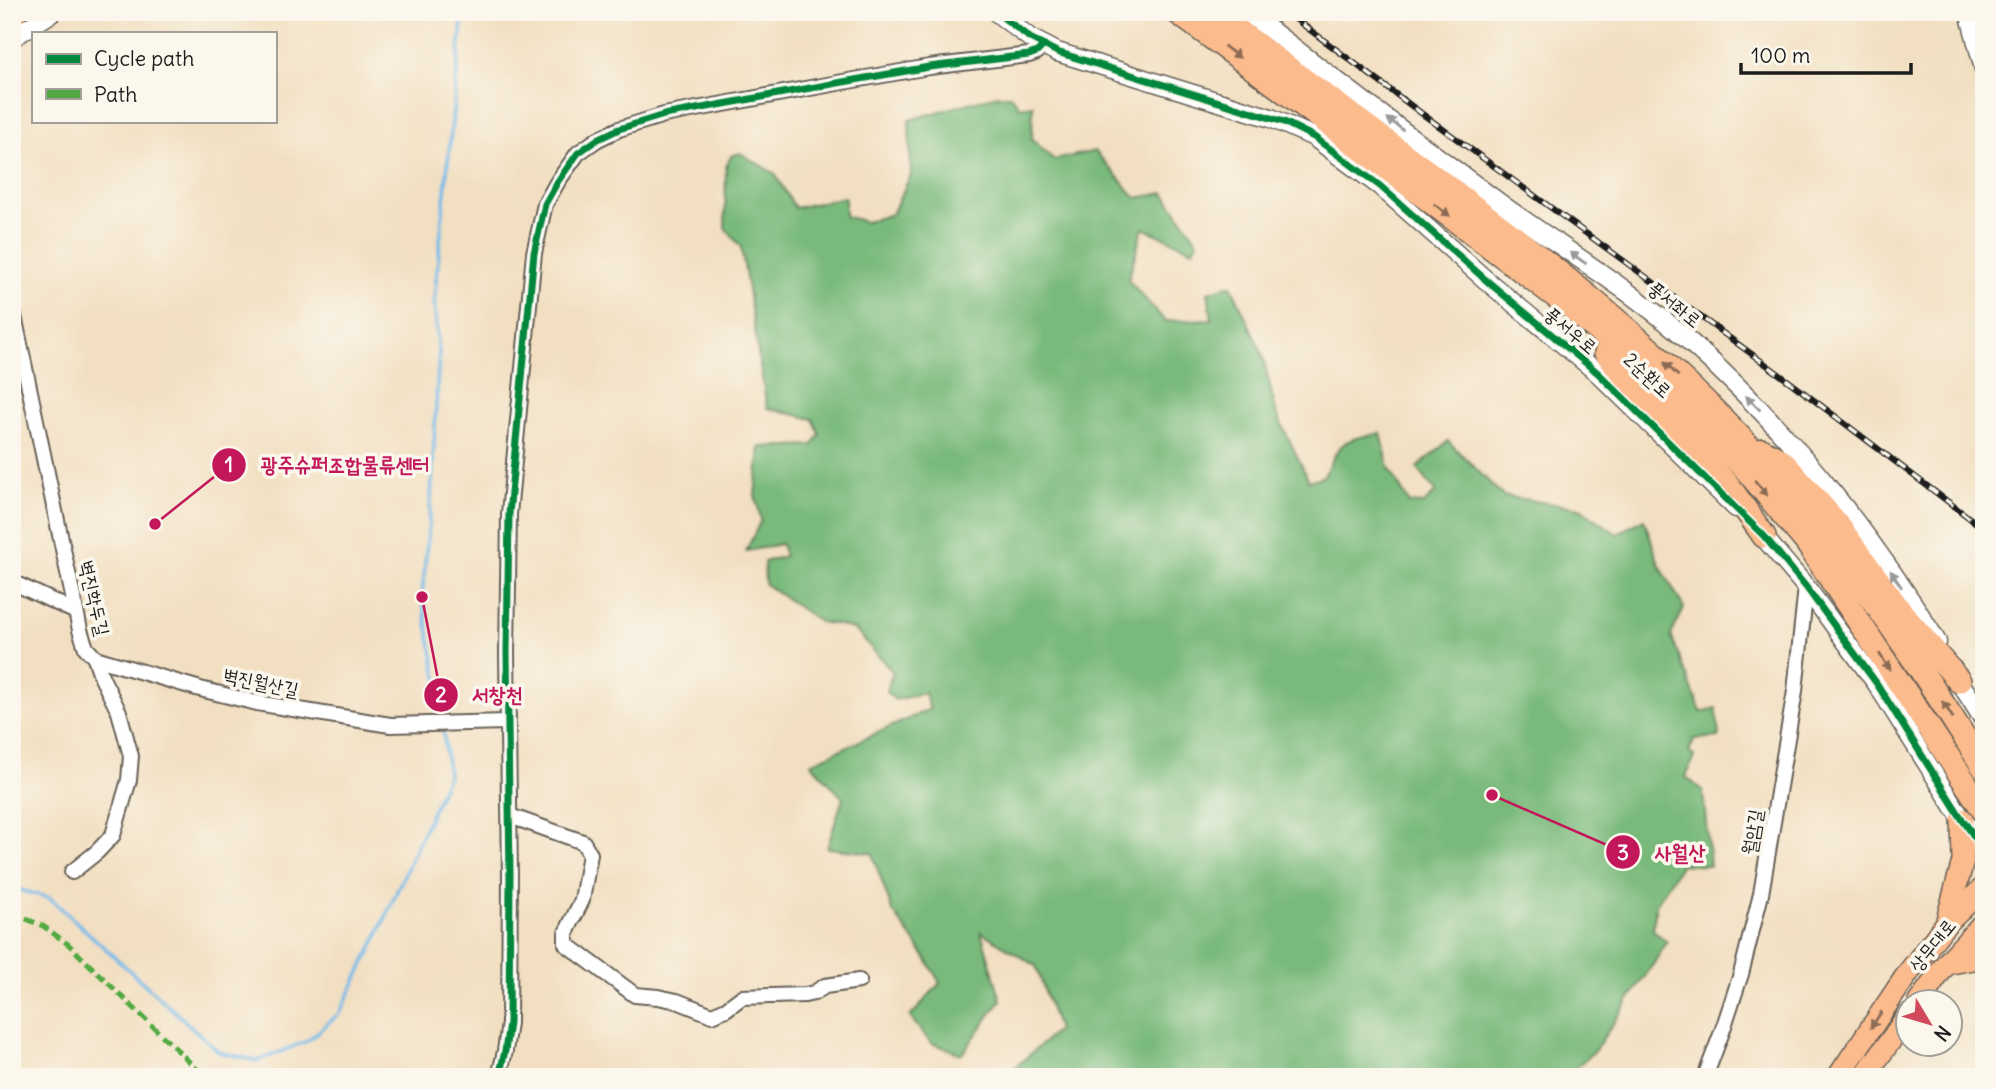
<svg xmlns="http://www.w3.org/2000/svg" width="1996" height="1089" viewBox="0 0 1996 1089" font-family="Delius,'Poor Story',sans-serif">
<rect width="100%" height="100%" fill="#fbf7ec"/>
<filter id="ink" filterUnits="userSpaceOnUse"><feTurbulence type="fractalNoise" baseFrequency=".0143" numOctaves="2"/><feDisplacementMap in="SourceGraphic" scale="14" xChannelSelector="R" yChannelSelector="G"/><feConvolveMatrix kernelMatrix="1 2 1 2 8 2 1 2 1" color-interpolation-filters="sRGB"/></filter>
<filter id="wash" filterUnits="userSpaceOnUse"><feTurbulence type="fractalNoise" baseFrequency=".00686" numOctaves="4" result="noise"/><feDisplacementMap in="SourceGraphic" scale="28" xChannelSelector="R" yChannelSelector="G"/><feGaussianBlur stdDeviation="1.57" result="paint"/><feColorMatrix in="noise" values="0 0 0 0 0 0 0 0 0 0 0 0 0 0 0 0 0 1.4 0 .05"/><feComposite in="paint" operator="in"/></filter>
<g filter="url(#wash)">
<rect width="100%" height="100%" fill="#f2dfc1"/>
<!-- forest -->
<path fill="#79ba7c" stroke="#4a6b4c" stroke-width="2" d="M998 95H1010L1020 107 1033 105 1032 139 1054 160 1095 151 1136 198 1164 193 1198 242 1193 250 1143 228 1128 280 1165 321 1212 319 1208 292 1231 285 1262 353 1277 415 1309 481 1324 476C1341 440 1342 440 1381 433L1389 468 1409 503 1424 504 1436 492 1417 468 1448 441 1503 496 1580 508 1617 534 1644 519 1659 564 1684 608 1671 635 1701 712 1716 708 1719 737 1694 739 1689 752 1695 757 1685 776 1703 791 1710 866 1681 864 1656 904 1653 930 1667 942 1654 963 1595 1050 1566 1077H1004L1058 1030 1036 966 981 932 1001 1000 962 1054 931 1043 910 1017 940 983 926 958 892 910 872 853 827 848 843 798 811 763 930 709 924 693 895 700 886 692 893 672 855 630 839 625 820 622 765 584 764 562 785 556 781 544 746 551 761 520 755 495 760 447 813 445 820 434 813 419 767 408 741 247 725 228 726 166 731 156 740 153 775 174 795 208 845 197V216L866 222 892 214 911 175 909 120Z"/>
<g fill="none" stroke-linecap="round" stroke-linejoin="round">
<!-- stream -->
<path stroke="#71bae9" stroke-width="3.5" d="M443 721 441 698 422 597 431 499 437 387 439 353 434 302 463 12
M12 888 50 898 219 1052 258 1061 307 1041 340 1013 376 939 448 775 443 728"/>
</g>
</g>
<g filter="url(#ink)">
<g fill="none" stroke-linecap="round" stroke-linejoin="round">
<!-- minor casing -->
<g stroke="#676056" stroke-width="18">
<path id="minor" d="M12 306 80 630 86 648 95 658 102 678 119 712 131 756 129 780 113 835 97 852 72 872
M12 582 76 612
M95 658 200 689 257 703 390 725 507 722
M510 816 583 842 590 854 582 900 566 933V944L635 995 658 997 677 1001 712 1015 726 1009 742 997 805 995 814 993 825 986 859 981
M499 1077 505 1051 509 1023 510 876 507 652 509 514 534 253 545 204 558 181 578 153 598 139 619 129 664 115 843 82 929 67 1029 55 1037 52 1044 45
M1705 1077 1722 1032 1741 974 1761 894 1795 691 1806 587"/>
</g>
<!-- tertiary casing -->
<g stroke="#676056" stroke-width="21">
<path id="tertiary" d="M996 12 1030 38 1057 52 1271 118 1314 137 1380 186 1487 281 1598 373 1736 508
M1247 12C1333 78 1418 144 1505 207 1567 251 1632 291 1689 341 1784 425 1872 534 1937 642
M1969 12 1984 69
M12 38 53 12
M1756 528 1806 587 1877 684 1962 819 1984 850
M1953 669 1959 681 1984 720"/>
</g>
<!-- primary casing -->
<g stroke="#676056" stroke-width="24">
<path id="primary" d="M1947 920 1963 861 1962 819
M1946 964 1984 957
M1919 1002 1946 964 1984 922
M1838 1077 1908 973 1945 925 1984 887
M1864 1077 1909 1015"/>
</g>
<!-- trunk casing -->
<g stroke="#676056" stroke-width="26">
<path id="trunk" d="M1177 12 1330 125 1567 305 1608 339 1674 400 1743 466 1807 543 1984 811
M1213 12C1288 68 1363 123 1437 179 1543 258 1646 338 1737 434 1833 535 1910 650 1984 768
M12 15 15 12
M1606 353 1641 396 1726 482 1764 536
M1762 450 1783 462 1835 521 1901 612 1959 681"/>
</g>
<!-- minor -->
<use href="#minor" stroke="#fff" stroke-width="14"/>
<!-- tertiary -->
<use href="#tertiary" stroke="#fff" stroke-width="18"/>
<!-- primary -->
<use href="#primary" stroke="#fbbb8c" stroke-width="21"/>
<!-- trunk -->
<use href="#trunk" stroke="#fbbb8c" stroke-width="23"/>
<!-- rail casing -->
<g stroke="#1c1c1c" stroke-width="6">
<path id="rail" d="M1286 12 1421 113 1790 382 1984 529"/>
</g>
<!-- rail -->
<use href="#rail" stroke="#fbf7ec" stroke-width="3.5" stroke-dasharray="10" stroke-linecap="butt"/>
<!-- quiet -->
<path stroke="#52a943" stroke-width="5" stroke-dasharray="10 5" stroke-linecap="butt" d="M12 913 43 926 68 944 205 1077"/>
<!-- cycleway casing -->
<g stroke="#fbf7ec" stroke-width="11">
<path id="cycleway" d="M996 12 1030 38 1057 52 1284 122 1314 137 1380 186 1487 281 1598 373 1764 536 1806 587 1877 684 1962 819 1984 850
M499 1077 505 1051 509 1023 510 876 507 652 509 514 534 253 545 204 558 181 578 153 598 139 619 129 664 115 843 82 929 67 1029 55 1037 52 1044 45"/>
</g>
<!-- cycleway -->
<use href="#cycleway" stroke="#00873e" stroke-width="7"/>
</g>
<!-- one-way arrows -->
<defs><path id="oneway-solid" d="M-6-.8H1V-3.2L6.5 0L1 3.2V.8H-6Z" transform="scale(1.75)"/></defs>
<g fill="#8c6c54">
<use href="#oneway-solid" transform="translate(1232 52) rotate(37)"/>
<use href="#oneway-solid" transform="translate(1442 210) rotate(37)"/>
<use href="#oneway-solid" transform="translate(1671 369) rotate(-136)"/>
<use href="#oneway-solid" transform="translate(1761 488) rotate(50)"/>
<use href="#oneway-solid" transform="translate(1885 662) rotate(56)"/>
<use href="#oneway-solid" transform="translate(1948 710) rotate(-122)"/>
<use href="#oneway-solid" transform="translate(1876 1020) rotate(124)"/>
</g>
<g fill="#999">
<use href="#oneway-solid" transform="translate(1395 124) rotate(-143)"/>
<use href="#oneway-solid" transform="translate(1578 258) rotate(-145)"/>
<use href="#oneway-solid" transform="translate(1753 403) rotate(-135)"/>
<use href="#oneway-solid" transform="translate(1896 579) rotate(-124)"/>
</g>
</g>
<g text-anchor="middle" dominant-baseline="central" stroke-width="7" stroke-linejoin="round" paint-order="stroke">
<!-- street labels -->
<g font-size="19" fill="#1c1c1c" stroke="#fbf7ec">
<text transform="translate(1675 304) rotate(39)">풍서좌로</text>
<text transform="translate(1571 330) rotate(40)">풍서우로</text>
<text transform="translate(1648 375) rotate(42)">2순환로</text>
<text transform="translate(95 598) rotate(77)">벽진학두길</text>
<text transform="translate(261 682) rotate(12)">벽진월산길</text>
<text transform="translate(1752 832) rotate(-81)">월암길</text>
<text transform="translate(1932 945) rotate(-51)">상무대로</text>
</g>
</g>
<!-- callouts -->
<path fill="none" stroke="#c2185b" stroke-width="2.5" d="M155 524L229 465M422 597L441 695M1492 795L1623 852"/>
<g fill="#c2185b" stroke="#fbf7ec" stroke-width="2.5">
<circle cx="155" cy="524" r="7"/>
<circle cx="422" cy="597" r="7"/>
<circle cx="1492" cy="795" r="7"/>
<circle cx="229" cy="465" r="18"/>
<circle cx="441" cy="695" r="18"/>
<circle cx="1623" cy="852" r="18"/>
</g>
<g font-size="21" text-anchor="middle" font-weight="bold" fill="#fff">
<text x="229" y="472">1</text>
<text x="441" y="702">2</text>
<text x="1623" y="860">3</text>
</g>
<g font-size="21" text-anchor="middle" font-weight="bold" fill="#c2185b" stroke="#fbf7ec" stroke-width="7" stroke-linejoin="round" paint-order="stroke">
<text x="345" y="472">광주슈퍼조합물류센터</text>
<text x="497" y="702">서창천</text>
<text x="1680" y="860">사월산</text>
</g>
<!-- margin -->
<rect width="1996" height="1089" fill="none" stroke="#fbf7ec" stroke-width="42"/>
<!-- legend -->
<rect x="32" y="32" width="245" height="91" fill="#fbf7ec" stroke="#a29f99" stroke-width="2"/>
<rect x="46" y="54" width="35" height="10" fill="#00873e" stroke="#a29f99" stroke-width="2"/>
<text x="94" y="66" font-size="21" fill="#1c1c1c">Cycle path</text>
<rect x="46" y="89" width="35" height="10" fill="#52a943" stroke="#a29f99" stroke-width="2"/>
<text x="94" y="102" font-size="21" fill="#1c1c1c">Path</text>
<!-- north arrow -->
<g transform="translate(1929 1023) rotate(128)"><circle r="33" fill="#fbf7ec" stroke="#a29f99" stroke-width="2"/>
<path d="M0-5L12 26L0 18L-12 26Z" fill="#d1495b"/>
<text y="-10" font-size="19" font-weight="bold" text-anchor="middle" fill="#1c1c1c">N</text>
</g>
<!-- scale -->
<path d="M1741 63v10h170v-10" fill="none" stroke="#1c1c1c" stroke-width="3.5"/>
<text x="1751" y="63" font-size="21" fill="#1c1c1c" stroke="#fbf7ec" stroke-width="5" paint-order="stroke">100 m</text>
</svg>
